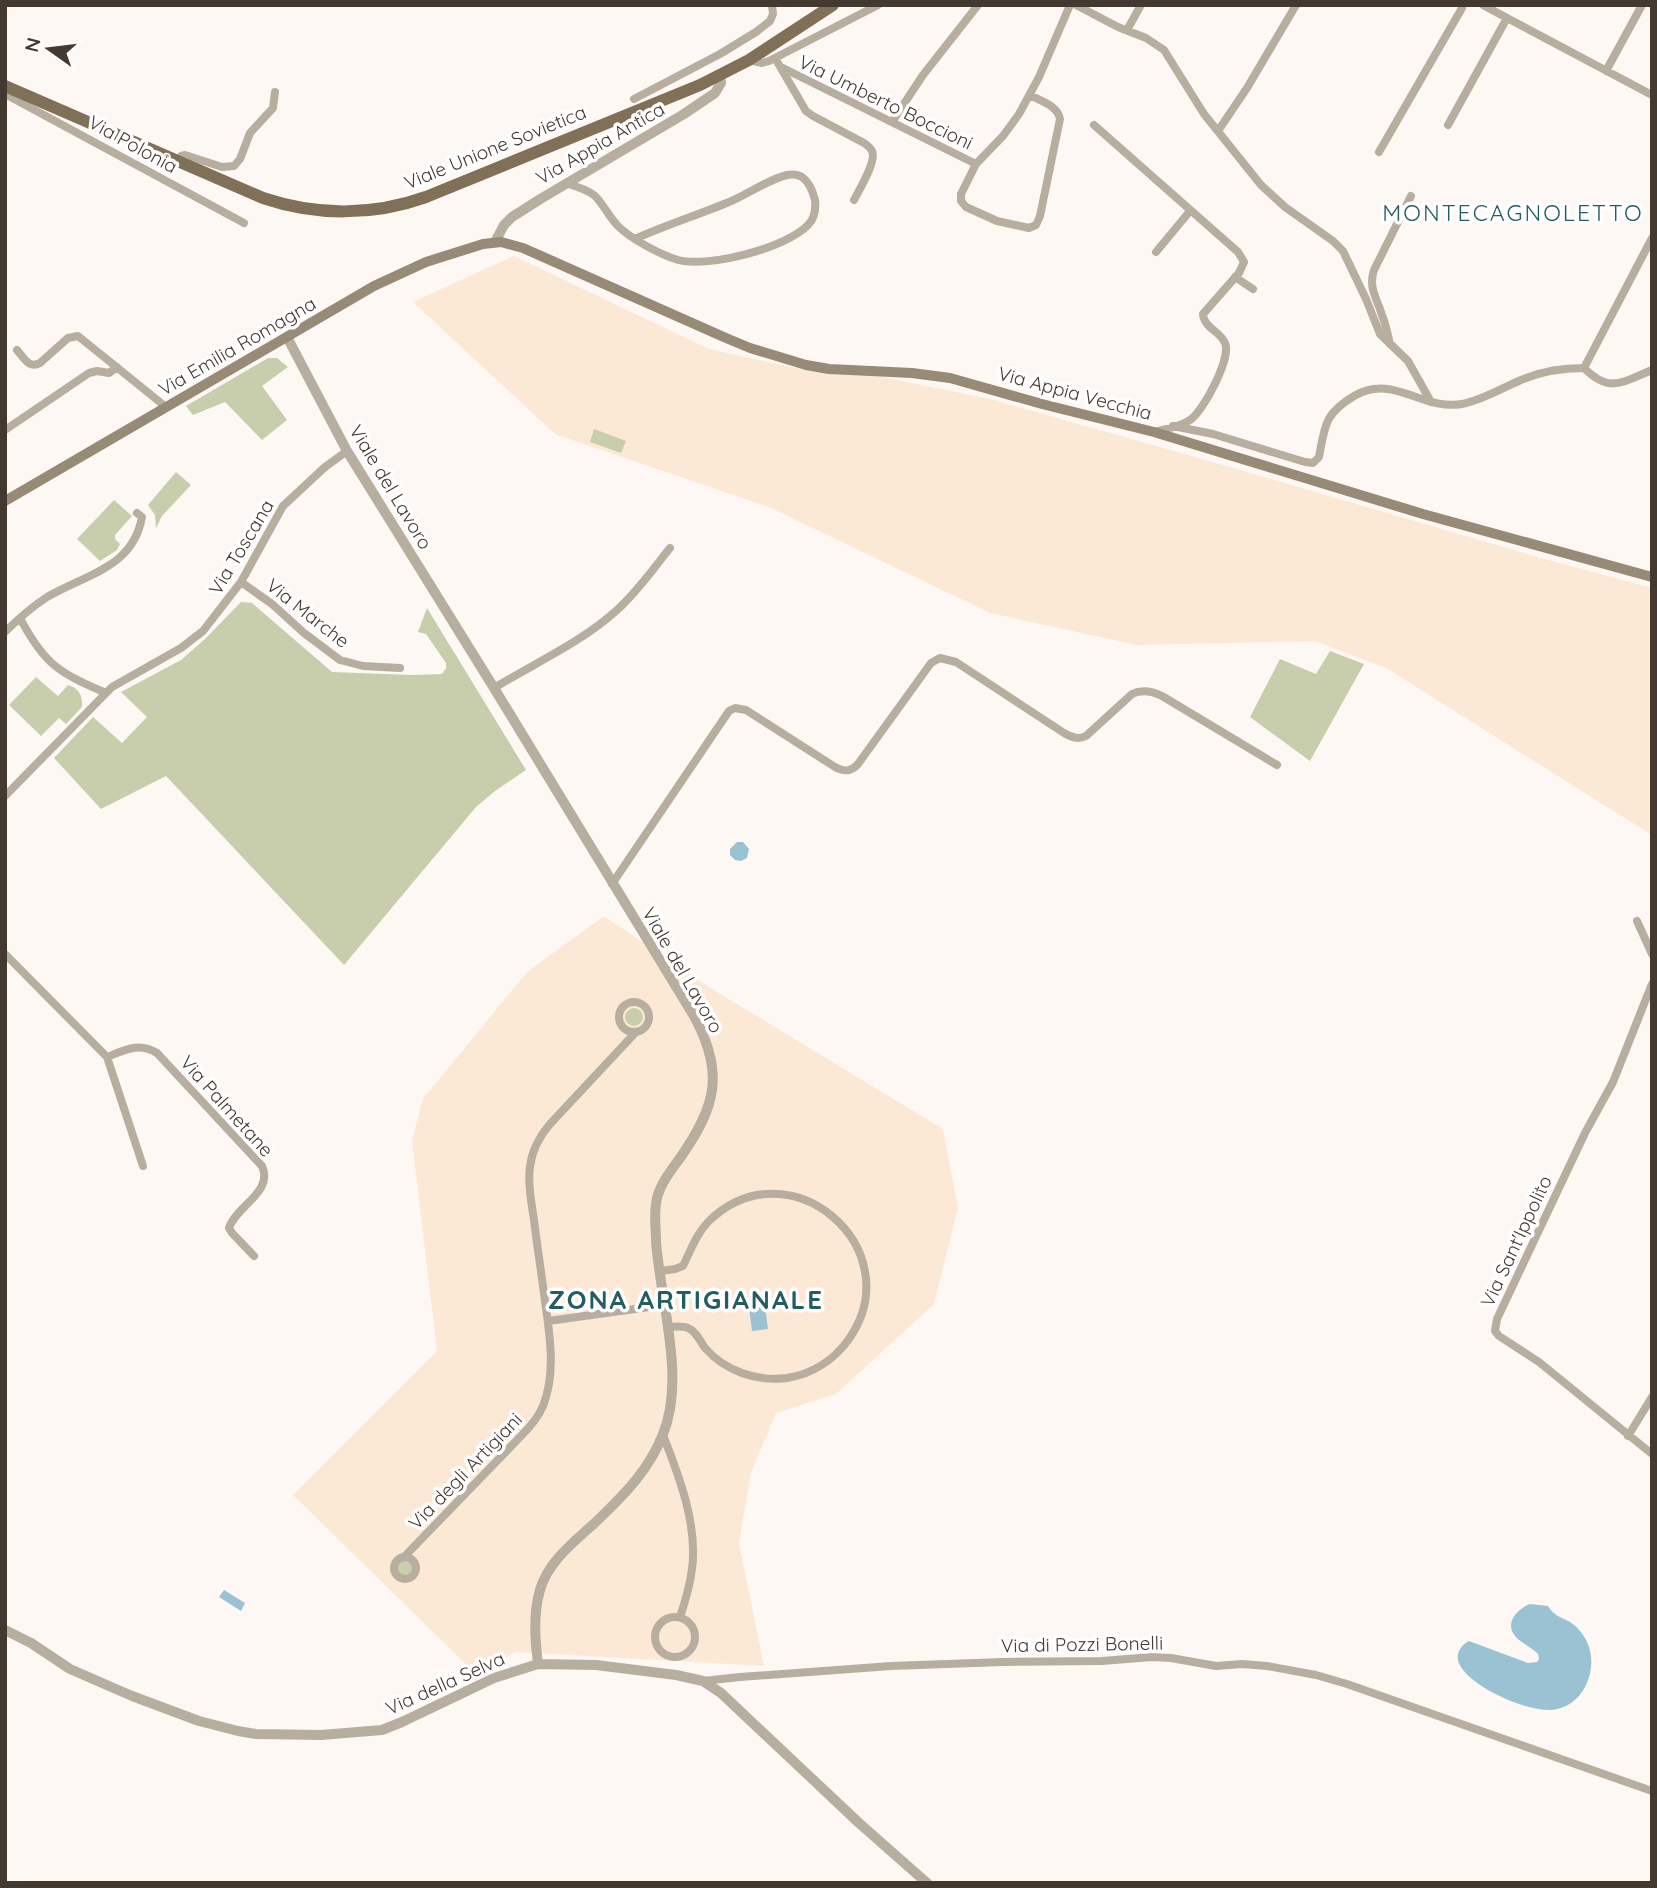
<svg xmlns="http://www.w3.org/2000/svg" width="1657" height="1888" viewBox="0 0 1657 1888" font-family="Quicksand,sans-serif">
<rect width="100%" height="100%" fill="#fdf8f3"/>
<!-- built -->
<path fill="#fbe9d6" d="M514 256 709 349 810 371 872 375 990 399 1216 463 1541 558 1652 588V835L1386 668 1315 641 1137 645 990 613 771 508 555 434 413 302Z
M604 916 712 989 943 1129 958 1208 934 1304 836 1394 776 1413 751 1473 739 1543 764 1666 515 1652 476 1674 293 1495 437 1351 412 1140 423 1099 527 972Z"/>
<!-- green -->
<path fill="#c8ceac" d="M268 358H277L288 367 262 386 287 420 262 440 225 402 193 415 186 406Z
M594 429 626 441 621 453 590 442Z
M176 472 191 485 162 516 156 528 155 515 148 505Z
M114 500 132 516 115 535V539L120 544 117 550 100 561 77 539Z
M241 602 252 603 332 672 412 675 442 674 446 668V663L426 634 418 632 427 608 526 770 495 791 476 807 344 965 166 776 101 809 54 758 93 717 122 743 147 717 121 692 181 660 205 639Z
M1330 651 1364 664 1310 761 1250 717 1280 659 1316 674Z
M36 677 58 696 68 685C79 688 83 696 82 707L66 724 59 718 41 736 9 705Z
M625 1017a9 9 0 1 1 18 0a9 9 0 1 1-18 0Z
M396 1568a9 9 0 1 1 18 0a9 9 0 1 1-18 0Z"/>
<!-- water -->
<path fill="#9ac2d3" d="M737 842H743L749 849 747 858 741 861 735 860 730 855V849Z
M764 1297 768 1329 752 1331 748 1299Z
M224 1590 245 1603 241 1611 219 1597Z
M1530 1604 1548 1606C1550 1609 1552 1612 1555 1614 1560 1618 1568 1620 1573 1624 1593 1640 1596 1666 1585 1687 1578 1700 1566 1709 1551 1710 1526 1711 1475 1689 1461 1667 1454 1657 1459 1646 1469 1641L1528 1663 1537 1662 1539 1659 1538 1654C1531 1647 1521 1643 1515 1636 1504 1623 1518 1608 1530 1604Z"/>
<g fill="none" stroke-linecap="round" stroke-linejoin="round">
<!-- minor -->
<path stroke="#b7aea0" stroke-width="8" d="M1076 5 1118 27 1146 38 1164 50 1204 114 1261 185 1285 207 1333 241 1343 251 1366 299 1380 334 1408 361 1431 402
M1483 5 1507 18
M1127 30 1141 5
M775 58 806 111 813 116 864 143C867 145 870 147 872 151 877 161 859 190 854 200
M749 60 762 63 769 61 878 5
M783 68 976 164
M1606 71 1642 5
M5 94 244 223
M1030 95C1041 101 1058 106 1060 119L1040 216 1036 225 1029 228 997 221 966 207 961 201V194L976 164 1003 136 1019 114 1039 77 1070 5
M634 99 720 54 756 32 770 21 773 14 772 5
M892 122 923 75 978 5
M1094 125 1238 252 1244 262 1239 273 1203 314C1204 328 1220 331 1225 343 1232 357 1203 412 1190 420 1180 427 1165 429 1154 432
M1448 125 1507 18 1652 95
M1218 131 1247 88 1296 5
M1379 152 1462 8
M177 161 181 156 185 155 222 167 234 166 240 159 250 133 273 108 275 92
M566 183C576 187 587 189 595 196 604 205 609 217 618 226 631 239 659 254 678 260 709 268 786 248 808 225 814 219 816 209 815 200 813 192 809 182 802 177 797 174 792 174 787 175 767 180 748 194 729 202 698 215 666 225 635 239
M1156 252 1190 211
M1235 277 1253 289
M1390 344C1388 335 1386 325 1382 315 1377 299 1368 287 1374 270L1411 196
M17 350C24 358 29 369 40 363L68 338 78 336 166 407
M1584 368 1652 238
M1173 426 1213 434 1305 462 1313 463 1319 457C1325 426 1324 414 1354 396 1393 373 1422 411 1462 404 1483 400 1502 388 1521 380 1542 371 1562 368 1584 368 1610 394 1622 382 1652 370
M5 430 89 373 97 371 109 373 117 367
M241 582 272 604 304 633 340 660 363 666 400 668
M20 618C44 664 59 673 106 693
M5 632C18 619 32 607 47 597 86 574 133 568 142 517L137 513
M494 688C535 663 582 642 617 610 637 592 653 569 670 548
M5 796 112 687 181 648 203 631 241 582 283 506 325 467 347 451
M612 884 729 711 735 708 746 710 835 767C844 772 851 772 858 764L931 663 940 658 956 662 1064 733C1071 737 1078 740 1086 736L1132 694C1142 689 1152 691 1162 696L1277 765
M1637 921 1652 954
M5 954 107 1057C125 1050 139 1042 157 1053L262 1166C274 1192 236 1206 229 1228L232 1233 254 1256
M1652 984 1613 1082 1585 1133 1497 1319 1495 1331 1499 1336 1539 1362 1652 1454
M619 1017a15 15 0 1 1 30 0a15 15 0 1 1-30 0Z
M107 1057 143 1166
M660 1271 675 1269 683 1266C691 1250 696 1234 709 1221 789 1143 912 1248 849 1339 834 1360 812 1374 787 1378 757 1382 725 1371 705 1348 700 1341 696 1331 688 1328 682 1325 674 1327 667 1327
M548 1321 664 1305
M663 1435C679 1476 698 1525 692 1569 690 1586 685 1602 680 1617
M1628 1436 1652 1397
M394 1568a11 11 0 1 1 22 0a11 11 0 1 1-22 0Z
M404 1557 521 1436C530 1427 538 1418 543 1406 557 1371 549 1331 544 1294 541 1270 537 1245 534 1220 528 1181 523 1156 550 1124L636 1032
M655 1637a20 20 0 1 1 40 0a20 20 0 1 1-40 0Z
M703 1681 740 1677 891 1666 1003 1662 1102 1661 1152 1657 1171 1658 1216 1666 1242 1664 1267 1666 1316 1675 1347 1684 1652 1791"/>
<!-- tertiary -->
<path stroke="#b7aea0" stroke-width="10" d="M495 242 504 225 512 217 542 198 684 114 715 93 721 83 720 75
M287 337 347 451 494 688 694 1016C725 1073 716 1107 680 1158 670 1172 658 1186 656 1204 654 1216 656 1229 656 1241 660 1300 686 1378 663 1434 650 1468 626 1493 600 1518 578 1539 549 1559 540 1590 533 1614 535 1640 538 1664
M5 1630 31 1643 70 1669 132 1696 199 1721 238 1731 256 1734 321 1735 382 1730 402 1722 494 1678 538 1664 596 1665 676 1675 703 1681 721 1693 859 1823 927 1883"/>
<!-- secondary -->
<path stroke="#978a76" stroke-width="10" d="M5 501 374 286 426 262 483 244 501 242 523 248 726 338 750 348 806 365 829 369 912 373 950 378 1042 404 1154 432 1423 514 1652 577"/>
<!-- primary -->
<path stroke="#807057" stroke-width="12" d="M5 86 263 198C316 216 373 216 426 197L700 85 749 60 833 5"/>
</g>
<g text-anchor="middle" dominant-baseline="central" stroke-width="7" stroke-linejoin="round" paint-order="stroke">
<!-- street labels -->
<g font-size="19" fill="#433930" stroke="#fff">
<text transform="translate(886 102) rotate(26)">Via Umberto Boccioni</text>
<text transform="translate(600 143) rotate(-30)">Via Appia Antica</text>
<text transform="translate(133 144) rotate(29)">Via Polonia</text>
<text transform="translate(495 147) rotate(-22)">Viale Unione Sovietica</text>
<text transform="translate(237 346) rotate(-30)">Via Emilia Romagna</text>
<text transform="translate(1075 393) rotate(15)">Via Appia Vecchia</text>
<text transform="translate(391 487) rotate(59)">Viale del Lavoro</text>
<text transform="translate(241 547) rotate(-59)">Via Toscana</text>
<text transform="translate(308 613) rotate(38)">Via Marche</text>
<text transform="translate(683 970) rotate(60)">Viale del Lavoro</text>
<text transform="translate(227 1106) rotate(48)">Via Palmetane</text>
<text transform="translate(1516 1241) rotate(-65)">Via Sant'Ippolito</text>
<text transform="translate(465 1471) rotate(-46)">Via degli Artigiani</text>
<text transform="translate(1082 1644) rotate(-1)">Via di Pozzi Bonelli</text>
<text transform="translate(445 1683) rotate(-24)">Via della Selva</text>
</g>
<!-- quarter labels -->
<g font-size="23" letter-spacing="2" fill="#235d60" stroke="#fff">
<text x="1513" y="212">MONTECAGNOLETTO</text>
</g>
<!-- district labels -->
<g font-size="26" font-weight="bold" letter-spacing="2" fill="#235d60" stroke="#fff">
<text x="686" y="1299">ZONA ARTIGIANALE</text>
</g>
</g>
<!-- border -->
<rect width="1657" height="1888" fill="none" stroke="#433930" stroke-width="14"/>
<!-- north arrow -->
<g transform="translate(49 49) rotate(284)" stroke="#ffffff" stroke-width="5" paint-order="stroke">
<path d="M0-5L12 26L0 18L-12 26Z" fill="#433930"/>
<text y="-10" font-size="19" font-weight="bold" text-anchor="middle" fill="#433930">N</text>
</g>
</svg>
